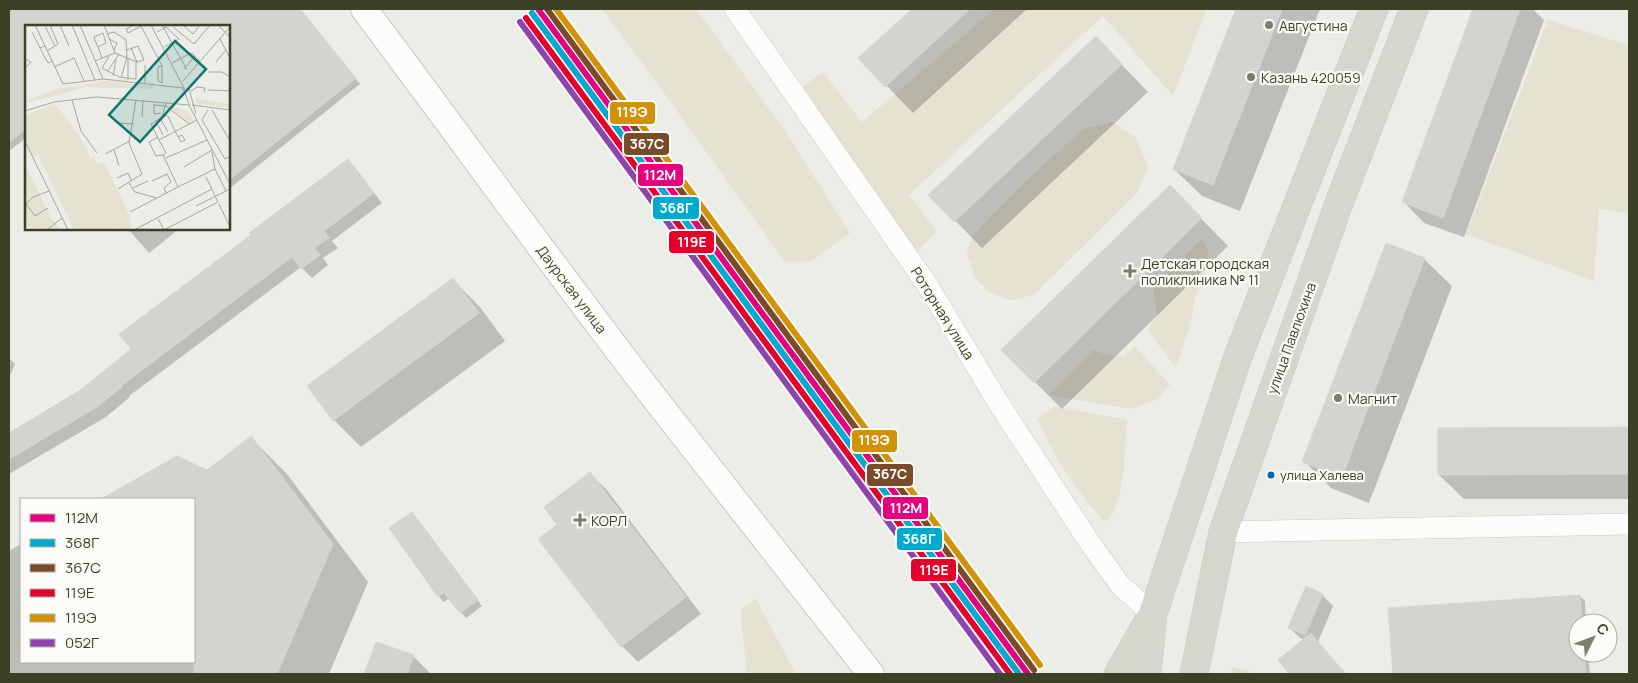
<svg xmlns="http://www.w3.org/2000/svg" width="1638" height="683" viewBox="0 0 1638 683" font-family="Manrope,sans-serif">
<rect width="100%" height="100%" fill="#edede8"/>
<!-- green -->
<path fill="#e5e2d1" d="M602 9H696L784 129 850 233 811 261 785 262 649 72Z
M995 9H1207L1173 96 1103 16 909 195 936 231 915 256 799 89 823 72 862 122Z
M1548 20 1629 45V213L1599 209 1594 281 1466 234Z
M1113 122 1136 138 1148 167 1137 193 1034 295 1011 300 988 292 974 276 967 253 971 239 989 218 1027 180 1083 129Z
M1202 239 1208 250 1207 265 1196 296 1190 325 1176 368 1148 331 1157 314 1153 288Z
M1135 346 1170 385 1158 399 1131 409 1048 395 1093 350 1108 355 1124 356Z
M1054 406 1127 420C1125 446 1125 492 1112 514 1110 517 1107 520 1104 522 1076 488 1055 461 1038 419Z
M756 599 796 674H747L740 610Z
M1232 667 1260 674H1231Z"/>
<!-- shadow -->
<path fill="#0003" d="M9 9H300L360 84 229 189V26H26V138L9 151Z
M914 9H1027L913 113 860 58Z
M1237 9H1320L1240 211 1202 196 1174 169Z
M1475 9H1533L1544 20 1464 237 1424 223 1404 202Z
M1096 38 1148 92 982 248 930 195Z
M347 160 357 170 382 203 332 241 338 248 323 258 328 265 312 278 301 267 129 396 130 397 106 417 9 474V435L83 390 132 350 253 235Z
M1170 187 1228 246 1062 409 1003 350Z
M128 229H179L149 253Z
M1424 259 1452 286 1369 503 1331 488 1304 461Z
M453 280 480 307 505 341 361 447 334 420 309 386Z
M9 358 15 364 9 378Z
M1629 428V499H1464L1439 475V429Z
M251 438 287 474 368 582 329 674H9V551L21 544V662H194V499H102L177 457 207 472Z
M590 474 606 489 701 614 638 662 622 646 540 540 559 525Z
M412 513 482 606 466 618 449 598 444 602 439 597 390 529Z
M1322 595 1333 606 1318 642 1346 674H1289L1304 640 1300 638 1289 627Z
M1580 596 1585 601 1586 623H1578V653H1588L1590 674H1394L1390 609Z
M377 643 413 656 431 674H366Z"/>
<!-- building -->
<path fill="#d4d4cf" stroke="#d6d6d1" d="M9 9H300L356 78 229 180V26H26V129L9 142Z
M912 9H970L885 87 858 58Z
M1236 9H1282L1213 185 1173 169Z
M1473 9H1520L1443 218 1402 202Z
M1096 36 1122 64 954 222 928 195Z
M348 159 374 193 324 231 329 238 314 248 320 255 301 269 292 257 121 386 122 387 97 407 9 459V433L82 389 131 349 119 334 251 235 249 233Z
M1170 185 1202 218 1034 383 1001 350Z
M1386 243 1425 258 1342 477 1302 462Z
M453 278 479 313 333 421 307 386Z
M1629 427V474L1438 475V428Z
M251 436 333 544 277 674H194V499H101L177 456 207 470Z
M590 472 686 597 621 647 538 539 557 525 544 507Z
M412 512 478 600 460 613 444 593 438 597 389 528Z
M1306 586 1323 594 1305 635 1288 628Z
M1580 595 1582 623H1578V653H1584L1586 674H1393L1388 608Z
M1311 633 1345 674H1289L1278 660Z
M376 642 414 655 407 674H364Z"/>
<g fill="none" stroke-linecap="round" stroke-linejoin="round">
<!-- minor casing -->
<g stroke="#c9cac5" stroke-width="22">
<path id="minor" d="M735 9 926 283 1001 407 1090 543 1120 585 1153 614
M1223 532 1629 524"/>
</g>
<!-- tertiary casing -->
<g stroke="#c9cac5" stroke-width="28">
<path id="tertiary" d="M364 9C464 142 561 278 663 409 732 498 802 585 871 674"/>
</g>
<!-- primary casing -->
<g stroke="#cacbc3" stroke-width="29">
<path id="primary" d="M1118 674 1150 619
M1147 674 1153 614 1237 359 1374 9
M1194 674 1223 532 1339 203 1414 9"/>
</g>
<!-- minor -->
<use href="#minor" stroke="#fcfcfc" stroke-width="21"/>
<!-- tertiary -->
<use href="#tertiary" stroke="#fcfcfc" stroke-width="26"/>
<!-- primary -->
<use href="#primary" stroke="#d5d7cf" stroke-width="28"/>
<!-- rail-1 casing -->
<g stroke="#fbfbf7" stroke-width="10">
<path id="rail-1" d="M538 9 1028 674"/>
</g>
<!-- rail-2 casing -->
<g stroke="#fbfbf7" stroke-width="10">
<path id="rail-2" d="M532 13 1019 674"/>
</g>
<!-- rail-3 casing -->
<g stroke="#fbfbf7" stroke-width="10">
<path id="rail-3" d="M547 9 1034 670"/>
</g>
<!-- rail-4 casing -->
<g stroke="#fbfbf7" stroke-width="10">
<path id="rail-4" d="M526 18 1010 674"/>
</g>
<!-- rail-5 casing -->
<g stroke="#fbfbf7" stroke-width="10">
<path id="rail-5" d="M556 9 1040 665"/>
</g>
<!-- rail-6 casing -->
<g stroke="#fbfbf7" stroke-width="10">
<path id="rail-6" d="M520 22 1000 674"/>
</g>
<!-- rail-1 -->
<use href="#rail-1" stroke="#e5007d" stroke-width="6"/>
<!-- rail-2 -->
<use href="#rail-2" stroke="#00a9ce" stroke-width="6"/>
<!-- rail-3 -->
<use href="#rail-3" stroke="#7a4b2a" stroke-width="6"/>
<!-- rail-4 -->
<use href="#rail-4" stroke="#e4002b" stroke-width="6"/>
<!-- rail-5 -->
<use href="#rail-5" stroke="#d19207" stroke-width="6"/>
<!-- rail-6 -->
<use href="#rail-6" stroke="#8e44ad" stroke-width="6"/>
</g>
<!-- markers -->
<g fill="#797d69" stroke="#fbfbf7" stroke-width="2">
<circle cx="1269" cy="25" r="5"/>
<circle cx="1251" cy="77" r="5"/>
<path d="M1127.5 263.5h5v5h5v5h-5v5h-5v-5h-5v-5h5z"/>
<circle cx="1338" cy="398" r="5"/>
<path d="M577.5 512.5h5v5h5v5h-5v5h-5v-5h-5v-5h5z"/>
</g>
<circle fill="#0065bd" stroke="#fbfbf7" stroke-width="2" cx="1271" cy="475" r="4.5"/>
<g text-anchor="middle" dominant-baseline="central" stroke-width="4.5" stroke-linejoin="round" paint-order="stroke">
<!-- bus labels -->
<g font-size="13" fill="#3a4124" stroke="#fbfbf7" text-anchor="start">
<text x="1280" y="475">улица Халева</text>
</g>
<!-- poi labels -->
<g font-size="14" fill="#3a4124" stroke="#fbfbf7" text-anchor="start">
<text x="1279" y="25">Августина</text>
<text x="1261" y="77">Казань 420059</text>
<text x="1141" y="263">Детская городская<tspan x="1141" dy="16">поликлиника № 11</tspan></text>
<text x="1348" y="398">Магнит</text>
<text x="591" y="520">КОРЛ</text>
</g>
<!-- street labels -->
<g font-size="14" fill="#3a4124" stroke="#fbfbf7">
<text transform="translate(572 289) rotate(53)">Даурская улица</text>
<text transform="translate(943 313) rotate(58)">Роторная улица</text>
<text transform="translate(1291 338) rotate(-70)">улица Павлюхина</text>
</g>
</g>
<!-- overview -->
<g transform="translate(25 25)">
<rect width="205" height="205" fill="#edede8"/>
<path d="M80 56 129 61V64L61 62 5 77 1 76 32 64ZM171 73 205 79V83L173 79ZM30 79 52 107 66 133 69 132 72 139 79 137 103 187 107 205H95L94 202 90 205H49L13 130 8 132 0 112V90ZM142 80 163 86 169 96 164 98ZM0 139 26 193 36 205 0 202Z" fill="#e5e2d1"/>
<path fill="none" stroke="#a5a89a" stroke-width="1" d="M10 0 38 59 78 54 158 63M35 0 44 21M47 0 70 55M55 0 78 54M79 0 90 28M109 0 101 4 103 8 118 0M126 0 160 65M137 0 162 45M158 0 168 9 175 0M193 0 205 12M20 1 30 21M116 1 137 41 133 42V56L137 58V41M148 2 169 19 185 0M7 7 15 23 20 21M132 7 141 2 154 14 139 22M82 9 89 7 101 15 102 32 96 53M84 14 92 18 89 25M195 14 205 33M73 22 81 18 78 8 69 12V13L73 22 77 33M15 23 23 38 27 36M106 23 112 37M22 26 33 19 25 0M84 31 77 43 94 52 111 54V37M0 34 6 37 0 43M70 36 90 28 112 37 119 35 113 21 102 25M191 37 201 25M147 38 166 28 170 31M29 42 49 33 59 56M159 44 170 31 175 36M82 47 94 29M183 47H197L205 52M88 51 91 35M103 55V34M158 56 205 2M120 58V40M158 63 165 82 205 159M164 64 171 89M183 65 205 66M166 66 172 62 180 63 179 67M47 75 56 106 72 128M129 79V89L136 88M129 80 141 81 164 99M167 80 205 85M183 85 177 95 200 134 205 131M187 85 205 116M0 86 29 77 72 72 164 80M138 91H143L150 106 156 117 160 115 157 110 153 112M117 92 118 75M135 93 143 107M172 95 134 115 141 128 138 130 153 162 190 144M131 96 138 110M92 98 109 99M133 112 124 117 131 131 138 130M134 115 126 99 137 92 141 77M0 116 43 205M89 125 94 141M187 127 190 144 201 166 205 164M80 129 105 116M141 133 182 115M159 142 187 125M92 153 103 148 106 155M127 156 142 149 146 157 139 163 141 168M104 158 110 167 132 173M108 163 123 156M93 164 117 149 104 118 111 75M194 179 204 200M171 181 201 166M23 183 10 191 1 179 8 172 24 166M105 187 153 162M133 194 139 205 193 177 181 152M22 205 37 193M109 205 187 164"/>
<path fill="#0f766e" fill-opacity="0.15" stroke="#0f766e" stroke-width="2.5" d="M150 16 181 44 115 117 84 90Z"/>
<rect width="205" height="205" fill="none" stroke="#3a4124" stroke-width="2.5"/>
</g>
<g stroke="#fbfbf7" stroke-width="2">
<rect x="609" y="101" width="47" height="24" rx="5" fill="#d19207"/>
<rect x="623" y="132" width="47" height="24" rx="5" fill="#7a4b2a"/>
<rect x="637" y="163" width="47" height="24" rx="5" fill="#e5007d"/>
<rect x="652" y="196" width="48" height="24" rx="5" fill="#00a9ce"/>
<rect x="668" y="230" width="47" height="24" rx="5" fill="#e4002b"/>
<rect x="851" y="429" width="47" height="24" rx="5" fill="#d19207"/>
<rect x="866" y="463" width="48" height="24" rx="5" fill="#7a4b2a"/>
<rect x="882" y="496" width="47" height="24" rx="5" fill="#e5007d"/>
<rect x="896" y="527" width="47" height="24" rx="5" fill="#00a9ce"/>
<rect x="910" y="558" width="47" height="24" rx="5" fill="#e4002b"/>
</g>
<g font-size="14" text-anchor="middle" font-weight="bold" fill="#fff">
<text x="632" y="117">119Э</text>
<text x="647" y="149">367С</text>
<text x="660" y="180">112М</text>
<text x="676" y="213">368Г</text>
<text x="692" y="247">119Е</text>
<text x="874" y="445">119Э</text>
<text x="890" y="479">367С</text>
<text x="906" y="513">112М</text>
<text x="919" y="544">368Г</text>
<text x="934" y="575">119Е</text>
</g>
<!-- border -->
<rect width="1638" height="683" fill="none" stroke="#3a4124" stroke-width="20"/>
<!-- legend -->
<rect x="20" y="498" width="175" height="165" fill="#fbfbf7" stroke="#aeb1a3"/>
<rect x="30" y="514" width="25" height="8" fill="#e5007d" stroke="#aeb1a3"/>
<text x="65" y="523" font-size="15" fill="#3a4124">112М</text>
<rect x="30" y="539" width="25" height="8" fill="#00a9ce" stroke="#aeb1a3"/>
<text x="65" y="548" font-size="15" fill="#3a4124">368Г</text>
<rect x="30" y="564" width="25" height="8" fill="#7a4b2a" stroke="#aeb1a3"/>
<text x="65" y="573" font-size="15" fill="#3a4124">367С</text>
<rect x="30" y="589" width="25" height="8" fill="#e4002b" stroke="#aeb1a3"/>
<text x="65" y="598" font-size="15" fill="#3a4124">119Е</text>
<rect x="30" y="614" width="25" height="8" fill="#d19207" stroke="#aeb1a3"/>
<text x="65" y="623" font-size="15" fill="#3a4124">119Э</text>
<rect x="30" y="639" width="25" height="8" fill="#8e44ad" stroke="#aeb1a3"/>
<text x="65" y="648" font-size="15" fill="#3a4124">052Г</text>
<!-- north arrow -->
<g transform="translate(1593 638) rotate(48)"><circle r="24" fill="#fbfbf7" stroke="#aeb1a3"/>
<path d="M0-4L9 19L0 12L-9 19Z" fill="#797d69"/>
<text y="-8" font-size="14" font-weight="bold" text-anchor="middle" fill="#3a4124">С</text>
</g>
</svg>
